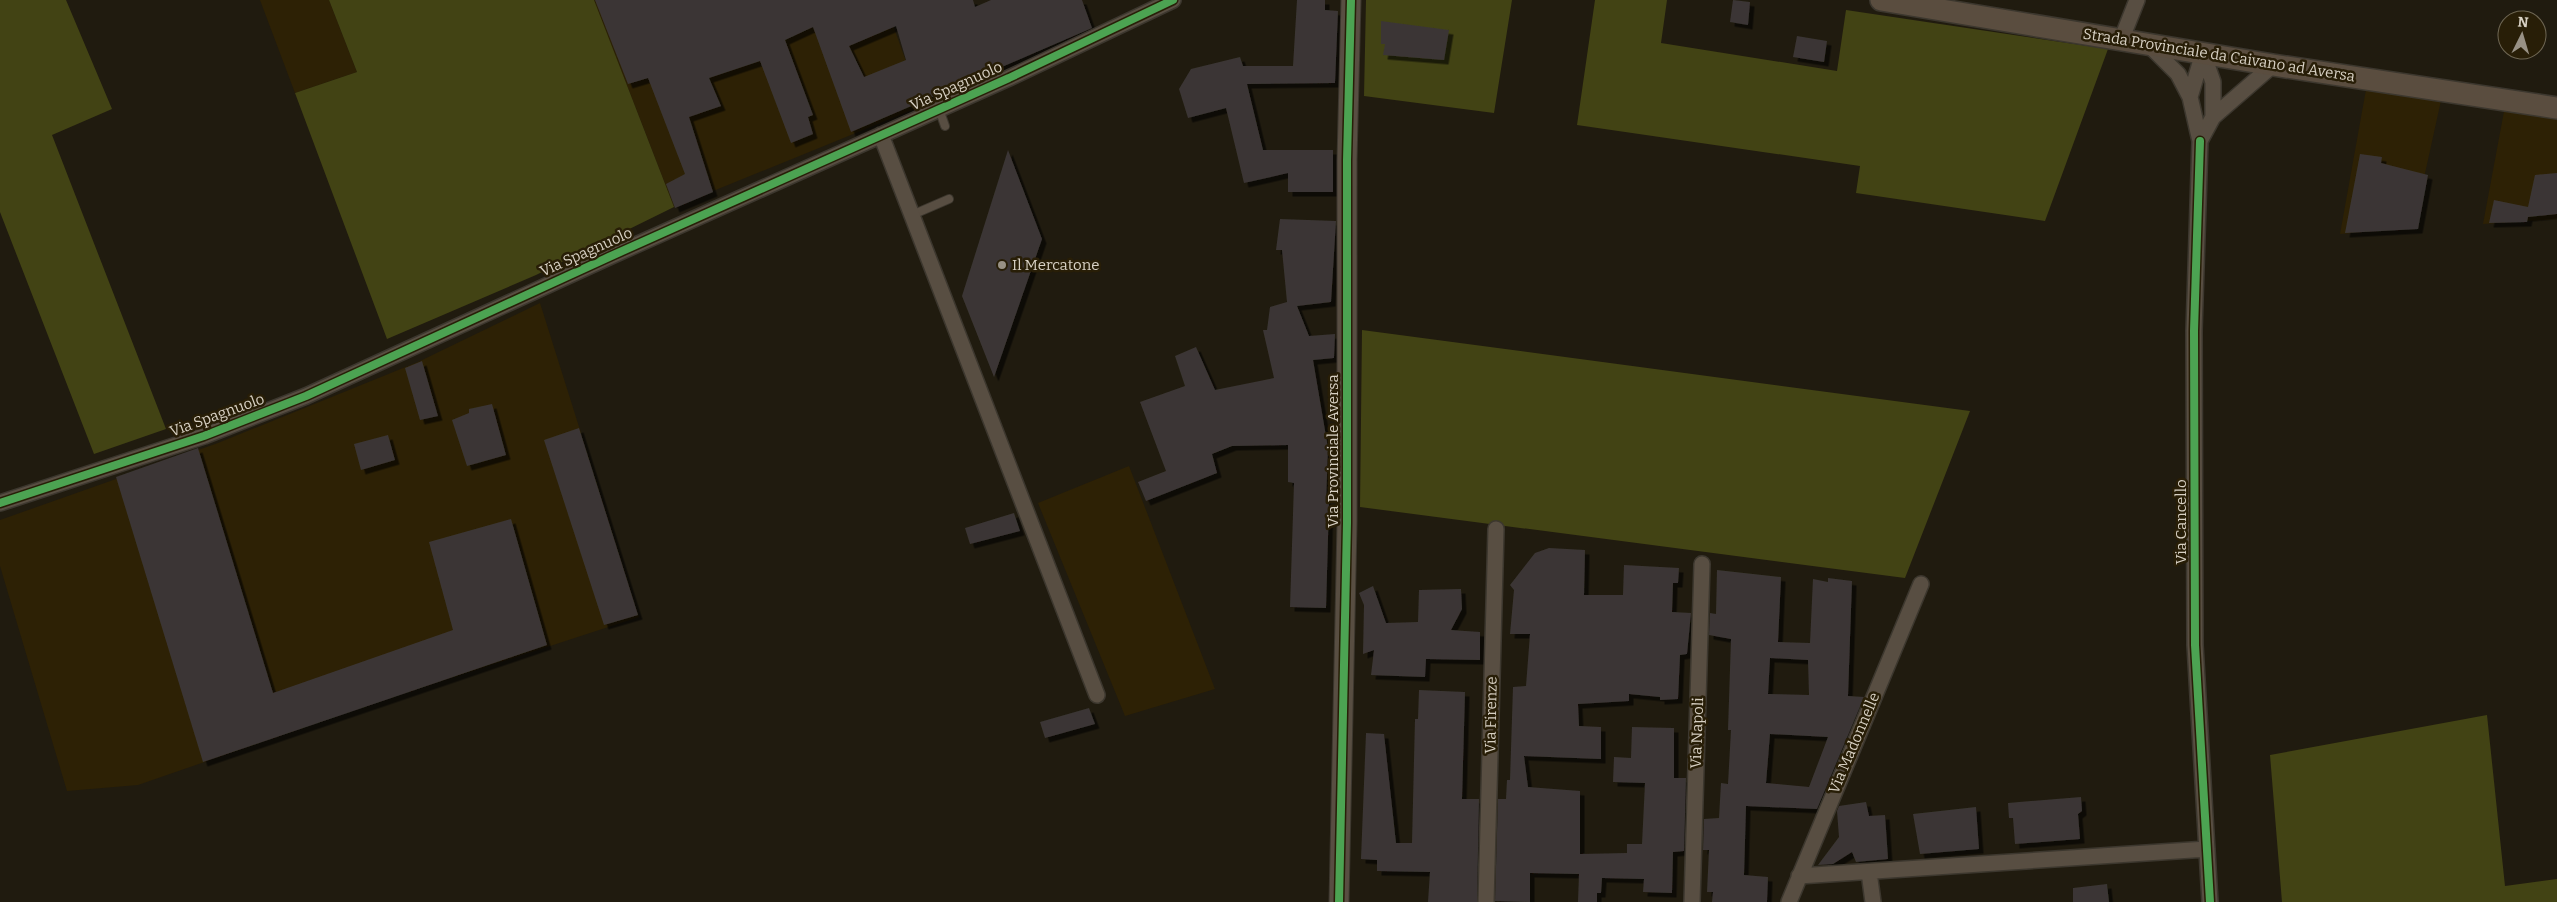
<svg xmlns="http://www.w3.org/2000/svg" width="2557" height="902" viewBox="0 0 2557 902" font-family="Bitter,serif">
<defs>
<filter id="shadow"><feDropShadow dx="4.5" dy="4.5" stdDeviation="0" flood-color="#0009"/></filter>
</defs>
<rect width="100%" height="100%" fill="#201b0f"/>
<!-- built -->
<path fill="#2d2105" d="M260 0H329L357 72 295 93Z
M594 0H884L922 106 674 207Z
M2367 84 2442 96 2413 228 2340 234Z
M2505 106 2557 114V219L2483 224Z
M540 303 639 617 378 702 138 785 67 791 0 566V520L218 443 418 362Z
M1129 466 1215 689 1125 716 1038 503Z"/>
<!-- green -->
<path fill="#424314" d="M0 0H66L112 109 52 135 166 429 94 454 0 212Z
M329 0H594L674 207 536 275 387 339 295 93 357 72Z
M1366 0H1512L1494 113 1364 96Z
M1595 0H1667L1661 43 1837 71 1846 10 2108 49 2045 221 1856 193 1860 166 1577 125Z
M1362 330 1970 411 1905 578 1360 507Z
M2487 715 2505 886 2557 879V902H2282L2270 755Z"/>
<!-- building -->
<path fill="#3b3634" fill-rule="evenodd" filter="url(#shadow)" d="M595 0H973L975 7 991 0H1082L1092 28 851 132 813 27 785 40 813 115 808 117 813 134 791 143 760 61 709 78 721 106 689 117 713 192 675 208 666 184 685 174 648 78 628 84ZM896 26 906 60 864 77 849 46Z
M1297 0H1325V10L1338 11 1335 83 1247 84 1263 150H1333V192H1288V173L1244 183 1226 108 1188 118 1179 89 1191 69 1240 57 1243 66H1293Z
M1733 0 1750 2 1748 25 1730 22Z
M1381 21 1449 30 1444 60 1383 55 1385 44H1381Z
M1797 36 1827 41 1824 62 1793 57Z
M1008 150 1042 239 994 377 962 296Z
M2360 154 2382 157 2381 163 2428 175 2418 229 2345 233Z
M2557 173V214L2528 217 2527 222 2489 223 2494 200 2528 207 2535 175Z
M1280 219 1336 221 1331 302 1297 306 1309 336 1335 334 1334 358 1313 360 1328 448 1326 502H1329L1326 608 1290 607 1294 483 1288 482V445L1232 446 1212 454 1217 473 1146 501 1138 482 1166 471 1140 402 1185 386 1175 356 1196 347 1215 390 1274 378 1263 330H1267L1270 307 1287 302 1282 250H1276Z
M422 361 438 416 420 420 405 368Z
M492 404 506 455 467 466 452 420 469 413V409Z
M579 428 638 615 604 625 544 440Z
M388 435 395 460 361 470 354 444Z
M198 448 273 693 453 630 429 542 511 519 547 645 203 762 116 477Z
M1014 513 1020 531 970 544 965 528Z
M1549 548 1585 550 1584 595H1623L1624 565 1679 568 1678 583H1673L1672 612 1691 613 1687 654 1680 655 1678 699 1660 700V697L1629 694V701L1578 704 1579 726 1601 727V759L1524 756 1528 787 1580 791V854L1627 853V844H1642L1645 783 1613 782 1614 757 1631 758 1632 727 1674 728V778H1686L1684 851 1673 852 1672 893 1643 892 1644 879 1602 878 1601 893H1597V902H1578L1579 874 1530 873V902L1495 901 1498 799H1506L1507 780H1510L1513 687 1526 686 1530 634H1510L1514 590 1510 585 1535 553Z
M1717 570 1781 577 1778 642 1810 643 1813 579 1828 582V578L1852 581 1848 696 1864 697 1817 809 1746 806 1744 875 1768 877 1767 902H1712L1713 892H1707L1709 850H1703L1704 819 1719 818 1721 783 1728 784 1731 730H1728L1731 639 1709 635 1710 613 1716 614ZM1770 658 1808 660 1809 695 1768 694ZM1770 734 1828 737 1809 787 1766 783Z
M1373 586 1386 623 1418 622 1419 590 1461 589 1462 609 1451 630 1480 632V660L1426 659 1425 677 1371 675 1374 650 1363 654 1364 605 1359 593Z
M1419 690 1465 692 1462 799H1479L1477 902H1428L1430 872 1377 871V860L1361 859 1366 733 1384 734 1396 843H1412L1415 719H1418Z
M1089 708 1095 724 1045 738 1040 722Z
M2081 797 2082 811 2078 814 2080 839 2015 844 2013 818H2009L2008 803Z
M1866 802 1869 816 1885 815 1888 859 1856 862 1852 852 1833 864 1818 865 1839 837 1837 811 1839 806Z
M1976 807 1979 849 1920 854 1913 814Z
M2107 884 2109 902H2073V888Z"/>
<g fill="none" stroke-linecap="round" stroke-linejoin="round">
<!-- service casing -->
<g stroke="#3c372e" stroke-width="10">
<path id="service" d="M939 109 945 126
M912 215 949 199"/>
</g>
<!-- minor casing -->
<g stroke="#3c372e" stroke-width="18">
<path id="minor" d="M2122 38 2137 0
M2146 42 2178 74 2190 97
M2213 117V82L2203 53 2190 97 2200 141 2213 117 2273 65
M881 135 1097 695
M2200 141 2194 331 2195 645 2210 902
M0 503 204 436 306 396 609 257 1009 78 1173 0
M1869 872 1873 902
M1799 876 2207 849
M1486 902 1496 529
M1692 902 1702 564
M1789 902 1921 584"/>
</g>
<!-- tertiary casing -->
<g stroke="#3c372e" stroke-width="21">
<path id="tertiary" d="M1339 902 1347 523V160L1351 0"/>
</g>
<!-- secondary casing -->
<g stroke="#3c372e" stroke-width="24">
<path id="secondary" d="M1881 0 2273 65 2557 108"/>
</g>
<!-- service -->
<use href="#service" stroke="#584e42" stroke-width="8"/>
<!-- minor -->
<use href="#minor" stroke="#584e42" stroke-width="15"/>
<!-- tertiary -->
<use href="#tertiary" stroke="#584e42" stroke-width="19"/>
<!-- secondary -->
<use href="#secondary" stroke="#5a4d3f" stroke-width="21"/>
<!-- cycleway casing -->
<g stroke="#281e07" stroke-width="11">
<path id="cycleway" d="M2200 141 2194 331 2195 645 2210 902
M0 503 204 436 306 396 609 257 1009 78 1173 0
M1339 902 1347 523V160L1351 0"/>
</g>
<!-- cycleway -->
<use href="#cycleway" stroke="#4ca352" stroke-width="8"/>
</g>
<!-- markers -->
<circle fill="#989185" stroke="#281e07" stroke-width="2" cx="1002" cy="265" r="5"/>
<g text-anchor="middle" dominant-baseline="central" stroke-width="5" stroke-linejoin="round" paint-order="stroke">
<!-- street labels -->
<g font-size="15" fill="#d8d1c4" stroke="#281e07">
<text transform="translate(2219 55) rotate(9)">Strada Provinciale da Caivano ad Aversa</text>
<text transform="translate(956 86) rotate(-24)">Via Spagnuolo</text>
<text transform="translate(586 252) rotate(-24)">Via Spagnuolo</text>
<text transform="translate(217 415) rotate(-20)">Via Spagnuolo</text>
<text transform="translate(1333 451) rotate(-90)">Via Provinciale Aversa</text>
<text transform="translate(2181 522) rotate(-90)">Via Cancello</text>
<text transform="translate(1491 715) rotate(-89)">Via Firenze</text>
<text transform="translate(1697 733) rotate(-88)">Via Napoli</text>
<text transform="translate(1854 743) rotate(-67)">Via Madonnelle</text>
</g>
<!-- poi labels -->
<g font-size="15" fill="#d8d1c4" stroke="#281e07" text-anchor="start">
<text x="1012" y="265">Il Mercatone</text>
</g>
</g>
<!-- north arrow -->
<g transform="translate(2522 35) rotate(5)"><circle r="24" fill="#281e07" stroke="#6e6653"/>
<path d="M0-4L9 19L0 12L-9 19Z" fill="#989185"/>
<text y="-8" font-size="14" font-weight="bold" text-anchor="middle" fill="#d8d1c4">N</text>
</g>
</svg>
